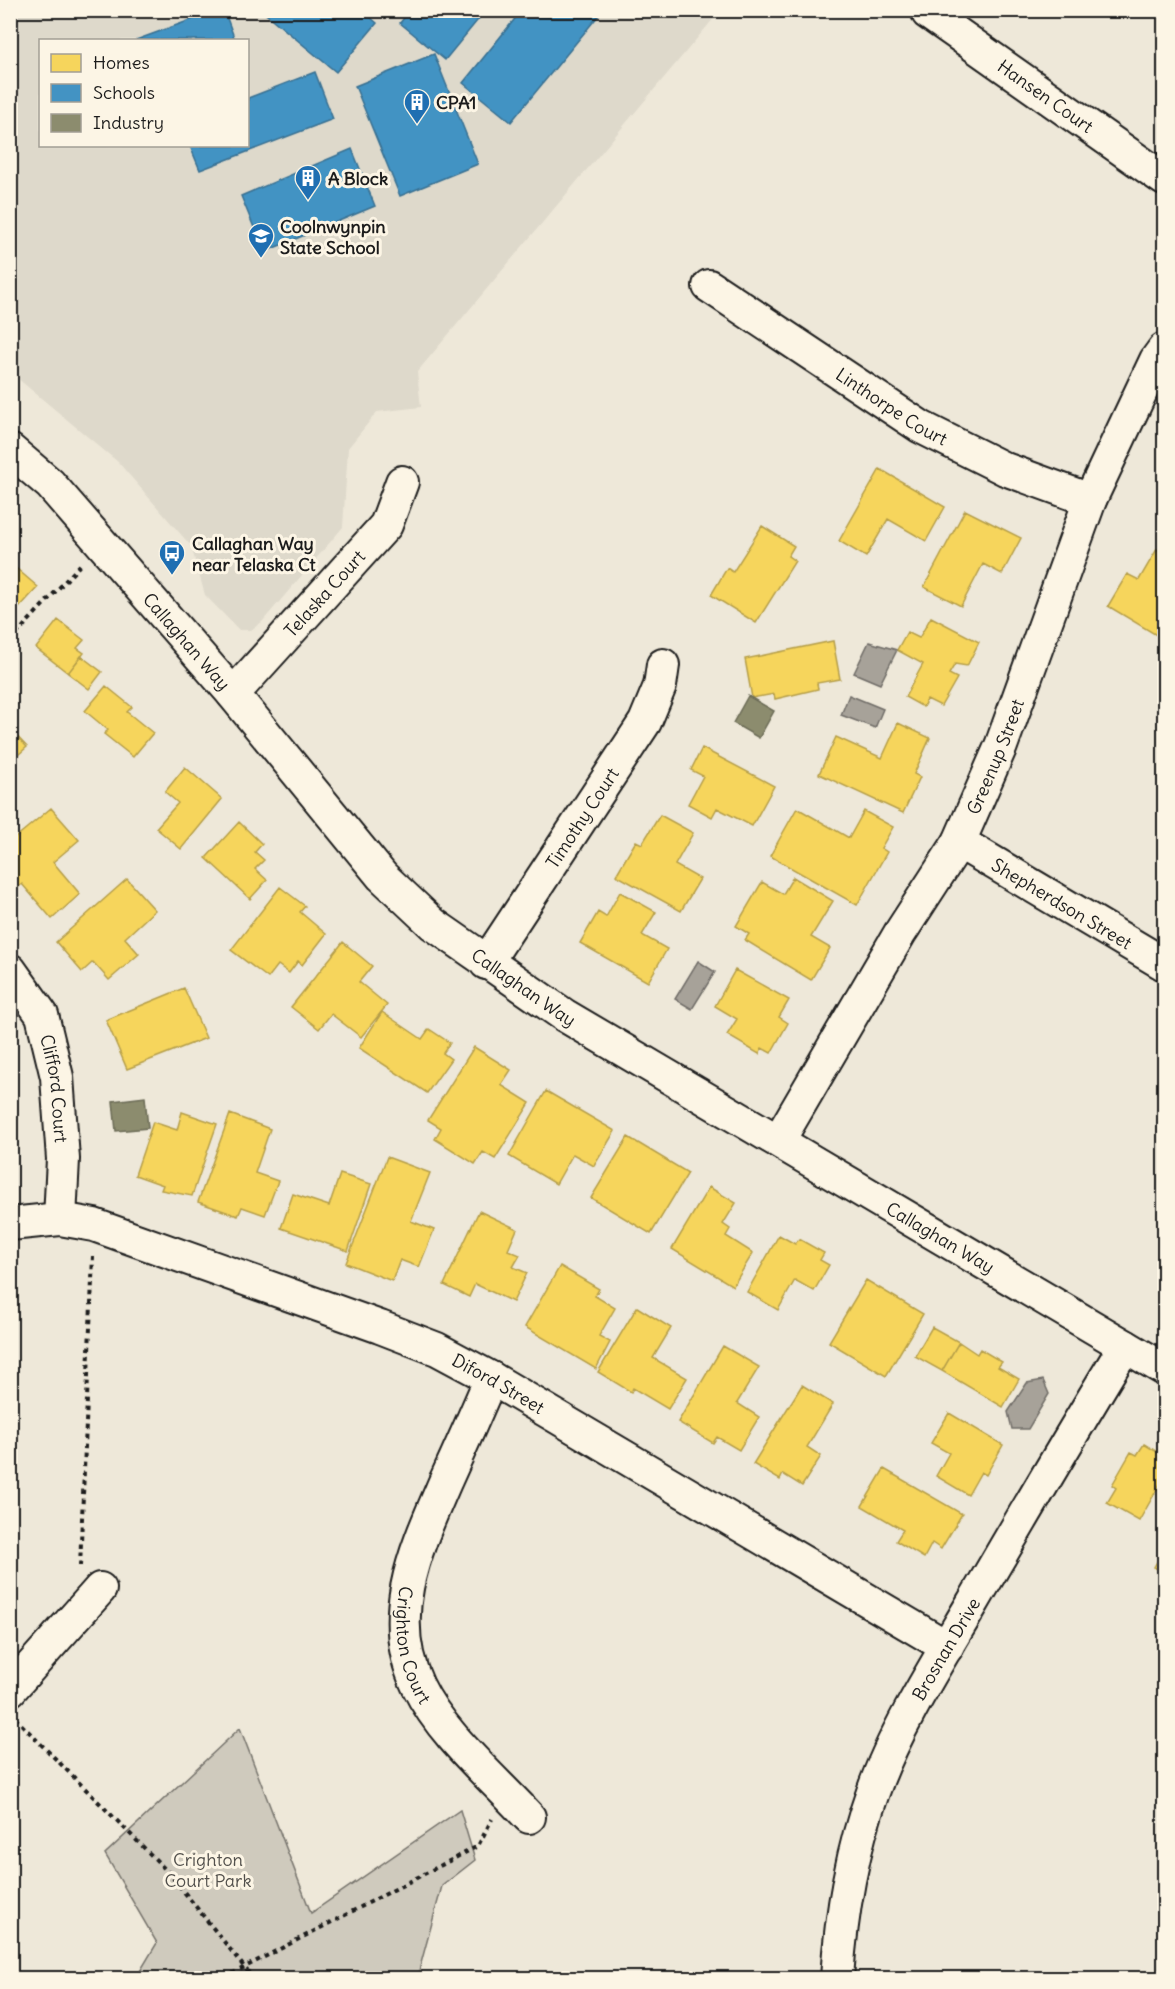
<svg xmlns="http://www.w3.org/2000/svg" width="1175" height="1989" viewBox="0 0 1175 1989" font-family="Delius,sans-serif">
<rect width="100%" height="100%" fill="#eee8d9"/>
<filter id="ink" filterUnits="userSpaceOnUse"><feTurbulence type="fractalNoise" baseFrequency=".0167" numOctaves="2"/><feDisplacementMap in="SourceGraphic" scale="12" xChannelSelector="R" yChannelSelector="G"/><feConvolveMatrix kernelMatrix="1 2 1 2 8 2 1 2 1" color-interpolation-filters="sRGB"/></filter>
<g filter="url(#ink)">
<!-- built -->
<path fill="#ded9cb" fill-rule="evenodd" d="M10 11H720L417 372 421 407 377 412 348 448 343 527 262 622 251 630H239L205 595 191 546 118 462 11 373ZM40 40H248V146H40Z"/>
<!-- green -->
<path fill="#cfcabd" stroke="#76736c" stroke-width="1.5" d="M240 1728 311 1913 460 1810 475 1860 442 1886 417 1978H136L157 1943 105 1854Z"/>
<!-- water -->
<path fill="#a7a299" stroke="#6f6c67" stroke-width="1.5" d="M869 642 897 650 880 684 854 673Z
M849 695 883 709 875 728 841 715Z
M698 961 715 972 692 1009 675 999Z
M1043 1380 1049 1394 1028 1429H1012L1008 1412 1027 1383Z"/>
<!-- homes -->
<path fill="#f6d55c" stroke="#b59e49" stroke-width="1.5" d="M880 469 945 507 926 541 888 519 866 557 839 541Z
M965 510 1021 538 1002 574 983 564 961 606 924 587Z
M762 526 794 546 788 556 795 561 756 623 711 595 727 568 733 572Z
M1157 549 1164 554 1163 639 1108 606 1127 574 1139 580Z
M10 563 38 587 17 610 10 604Z
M931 617 979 642 967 666 955 664 949 674 957 678 941 706 927 699 923 707 905 697 923 664 897 650 907 632 919 638Z
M58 620 84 640 77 648 84 653 68 673 36 648Z
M833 641 840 679 817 683 818 689 775 699 774 694 752 698 745 659Z
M81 656 102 672 89 689 68 673Z
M106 686 132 707 127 712 153 733 133 757 104 734 108 730 85 711Z
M898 723 930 738 914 774 920 777 903 813 819 774 836 737 882 758Z
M10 729 27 747 10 762Z
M702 748 774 786 752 826 717 808 712 817 688 804 703 776 691 770Z
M185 767 222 799 181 849 156 828 178 803 165 792Z
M51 808 79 840 53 862 80 894 52 919 22 884 16 889 10 881V842Z
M797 808 849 838 864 811 893 827 881 848 887 852 857 905 770 856Z
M660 815 693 833 675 865 700 879 681 911 616 875 636 841 642 844Z
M239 822 262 844 255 852 264 860 255 869 267 880 250 899 206 858Z
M793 877 833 901 811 937 830 948 811 980 745 940 749 934 736 926 762 882 783 894Z
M127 879 155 910 125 938 139 954 109 980 93 962 82 972 56 942Z
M280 887 305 906 300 912 326 934 302 965 298 961 289 973 278 965 268 978 231 950Z
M620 892 656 912 642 935 667 949 648 982 580 943 598 912 606 917Z
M343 942 372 966 359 982 387 1005 361 1037 331 1014 319 1029 291 1007Z
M735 970 789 1000 779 1017 788 1023 771 1053 762 1048 759 1054 727 1035 737 1019 715 1006Z
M184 988 206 1038 127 1069 106 1020Z
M382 1012 422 1039 429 1029 450 1043 443 1053 451 1059 427 1093 359 1048Z
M474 1047 511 1070 501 1085 530 1103 495 1159 483 1152 475 1164 435 1139 441 1128 428 1120Z
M546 1091 615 1131 594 1166 573 1154 556 1184 509 1156Z
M182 1112 217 1124 192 1196 161 1190 163 1185 135 1175 153 1122 177 1130Z
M230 1114 270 1129 255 1173 278 1181 265 1215 242 1207 238 1216 198 1202Z
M628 1137 688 1173 651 1234 591 1198Z
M387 1157 430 1173 411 1221 434 1230 419 1267 400 1260 392 1281 346 1263Z
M340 1174 371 1184 348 1251 281 1228 293 1194 329 1206Z
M709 1187 736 1203 723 1224 730 1229 726 1236 753 1253 733 1286 672 1249Z
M479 1211 517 1229 508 1250 520 1255 513 1267 527 1273 513 1302 475 1284 469 1297 444 1285Z
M779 1235 795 1244 799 1239 824 1253 820 1260 829 1265 814 1291 795 1280 778 1310 747 1292Z
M560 1266 599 1289 595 1296 615 1308 599 1336 610 1342 596 1369 525 1327Z
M866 1280 923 1314 886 1376 829 1342Z
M637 1307 671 1328 653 1358 687 1378 668 1409 633 1388 631 1392 598 1372Z
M932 1327 959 1342 942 1371 915 1356Z
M959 1342 977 1354 980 1349 1002 1362 998 1367 1019 1379 1003 1407 942 1371Z
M723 1346 759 1367 737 1403 759 1417 739 1450 717 1437 713 1443 678 1422Z
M802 1385 833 1404 807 1447 821 1456 802 1486 783 1474 780 1480 753 1464Z
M949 1413 1003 1445 986 1475 981 1472 968 1495 936 1476 949 1453 931 1443Z
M1144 1444 1164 1456V1477L1139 1521 1107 1503 1116 1488 1112 1485 1131 1452 1137 1455Z
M884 1469 962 1514 941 1549 932 1543 924 1558 896 1541 903 1530 862 1506Z
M1164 1549V1573L1154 1567Z"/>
<!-- schools -->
<path fill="#4393c3" stroke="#376f91" stroke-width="1.5" d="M218 10H224L235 40H136Z
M261 10H362L377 23 336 72Z
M410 10H486L445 60 400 23Z
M522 10H603L511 122 463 83Z
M434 54 478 164 400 196 355 86Z
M315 72 333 119 200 170 190 146H248V98Z
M352 149 375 206 264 252 241 196Z"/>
<!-- industry -->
<path fill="#8c8c6e" stroke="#6a6a55" stroke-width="1.5" d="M748 696 774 711 759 738 733 723Z
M145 1097 148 1128 116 1131 113 1101Z"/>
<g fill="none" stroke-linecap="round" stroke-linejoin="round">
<!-- minor casing -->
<g stroke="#1c1c1c" stroke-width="36">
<g id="minor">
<path id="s1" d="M928 13 1164 179"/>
<path id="s2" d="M709 286 921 427 1005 469 1090 500"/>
<path id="s3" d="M10 450 50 484 233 694 382 876 433 924 564 1015 1164 1369"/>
<path id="s4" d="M233 694 386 525 402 482"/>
<path id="s5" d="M959 842 1164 964"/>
<path id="s6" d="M486 963 645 722 660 686 663 665"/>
<path id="s7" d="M10 970 42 1015 57 1077 63 1159 60 1219"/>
<path id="s8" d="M779 1140 900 933 959 842 1001 746 1090 500 1156 360 1164 349"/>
<path id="s9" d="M10 1224 60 1219 94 1225 380 1327 437 1349 491 1378 947 1647"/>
<path id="s10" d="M491 1378C476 1413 461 1447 445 1482 417 1547 384 1615 418 1686 441 1734 493 1778 529 1817"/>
<path d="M10 1690 100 1589"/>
<path id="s11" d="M837 1978C841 1915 851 1853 873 1792 894 1731 939 1660 972 1604 1023 1517 1073 1431 1125 1346"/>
</g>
</g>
<!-- path -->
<path stroke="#1c1c1c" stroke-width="4" stroke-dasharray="4.5 4.5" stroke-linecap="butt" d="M10 641 81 564
M80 1566 93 1256
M15 1718 169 1873 253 1978
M224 1978 478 1846 492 1819"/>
<!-- minor -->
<use href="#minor" stroke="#fcf5e5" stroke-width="32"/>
</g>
</g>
<!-- icons -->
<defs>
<g id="building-pin" transform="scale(1.35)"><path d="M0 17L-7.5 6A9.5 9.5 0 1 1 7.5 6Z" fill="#1f6fb2" stroke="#fcf5e5"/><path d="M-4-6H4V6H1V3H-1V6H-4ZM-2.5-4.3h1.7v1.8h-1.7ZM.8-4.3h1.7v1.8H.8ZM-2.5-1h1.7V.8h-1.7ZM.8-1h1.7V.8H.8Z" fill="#fff"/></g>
<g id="school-pin" transform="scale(1.35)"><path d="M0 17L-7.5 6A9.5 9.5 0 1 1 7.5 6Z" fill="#1f6fb2" stroke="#fcf5e5"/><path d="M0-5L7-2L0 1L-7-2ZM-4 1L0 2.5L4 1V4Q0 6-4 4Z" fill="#fff"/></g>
<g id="bus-pin" transform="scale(1.35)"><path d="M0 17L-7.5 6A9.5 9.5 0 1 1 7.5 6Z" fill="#1f6fb2" stroke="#fcf5e5"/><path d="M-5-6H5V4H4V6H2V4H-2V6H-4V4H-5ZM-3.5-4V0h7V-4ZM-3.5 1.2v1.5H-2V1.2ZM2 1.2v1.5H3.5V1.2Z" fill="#fff"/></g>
</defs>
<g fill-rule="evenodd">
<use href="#building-pin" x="417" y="102"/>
<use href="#building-pin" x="308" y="178"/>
<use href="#school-pin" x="261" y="236"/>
<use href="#bus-pin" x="172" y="553"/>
</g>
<g text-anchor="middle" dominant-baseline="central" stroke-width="6" stroke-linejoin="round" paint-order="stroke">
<!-- street labels -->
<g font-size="18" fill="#1c1c1c" stroke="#fcf5e5">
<text stroke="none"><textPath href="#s1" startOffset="144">Hansen Court</textPath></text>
<text stroke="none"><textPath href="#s2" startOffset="219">Linthorpe Court</textPath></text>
<text stroke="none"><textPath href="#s4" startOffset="136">Telaska Court</textPath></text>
<text stroke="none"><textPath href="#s3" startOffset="261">Callaghan Way</textPath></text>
<text stroke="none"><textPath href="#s8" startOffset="441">Greenup Street</textPath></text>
<text stroke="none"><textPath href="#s6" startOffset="174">Timothy Court</textPath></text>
<text stroke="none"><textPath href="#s5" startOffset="120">Shepherdson Street</textPath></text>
<text stroke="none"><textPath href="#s3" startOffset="747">Callaghan Way</textPath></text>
<text stroke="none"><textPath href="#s7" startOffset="130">Clifford Court</textPath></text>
<text stroke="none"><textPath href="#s3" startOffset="1233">Callaghan Way</textPath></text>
<text stroke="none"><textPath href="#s9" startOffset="520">Diford Street</textPath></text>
<text stroke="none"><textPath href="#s10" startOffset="285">Crighton Court</textPath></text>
<text stroke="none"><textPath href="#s11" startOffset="351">Brosnan Drive</textPath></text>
</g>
<!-- poi labels -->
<g font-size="18" font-weight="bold" fill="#1c1c1c" stroke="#fcf5e5" text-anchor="start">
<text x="436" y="102">CPA1</text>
<text x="328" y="178">A Block</text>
<text x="280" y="226">Coolnwynpin<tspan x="280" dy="21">State School</tspan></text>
<text x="192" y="543">Callaghan Way<tspan x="192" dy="21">near Telaska Ct</tspan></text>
</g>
<!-- park labels -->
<g font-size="18" fill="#52504c" stroke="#fcf5e5">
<text x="208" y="1859">Crighton<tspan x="208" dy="21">Court Park</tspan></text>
</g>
</g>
<!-- margin -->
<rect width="1175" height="1989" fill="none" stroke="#fcf5e5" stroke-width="36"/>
<rect x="18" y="18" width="1139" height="1953" fill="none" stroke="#1c1c1c" stroke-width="2" filter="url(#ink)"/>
<!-- legend -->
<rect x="39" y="39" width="210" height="108" fill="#fcf5e5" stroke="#a29e95" stroke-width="1.5"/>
<rect x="51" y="54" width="30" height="18" fill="#f6d55c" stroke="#a29e95" stroke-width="1.5"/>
<text x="93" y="69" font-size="18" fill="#1c1c1c">Homes</text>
<rect x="51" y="84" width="30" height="18" fill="#4393c3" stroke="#a29e95" stroke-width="1.5"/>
<text x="93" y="99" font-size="18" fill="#1c1c1c">Schools</text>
<rect x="51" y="114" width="30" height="18" fill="#8c8c6e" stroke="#a29e95" stroke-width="1.5"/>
<text x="93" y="129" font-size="18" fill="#1c1c1c">Industry</text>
</svg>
